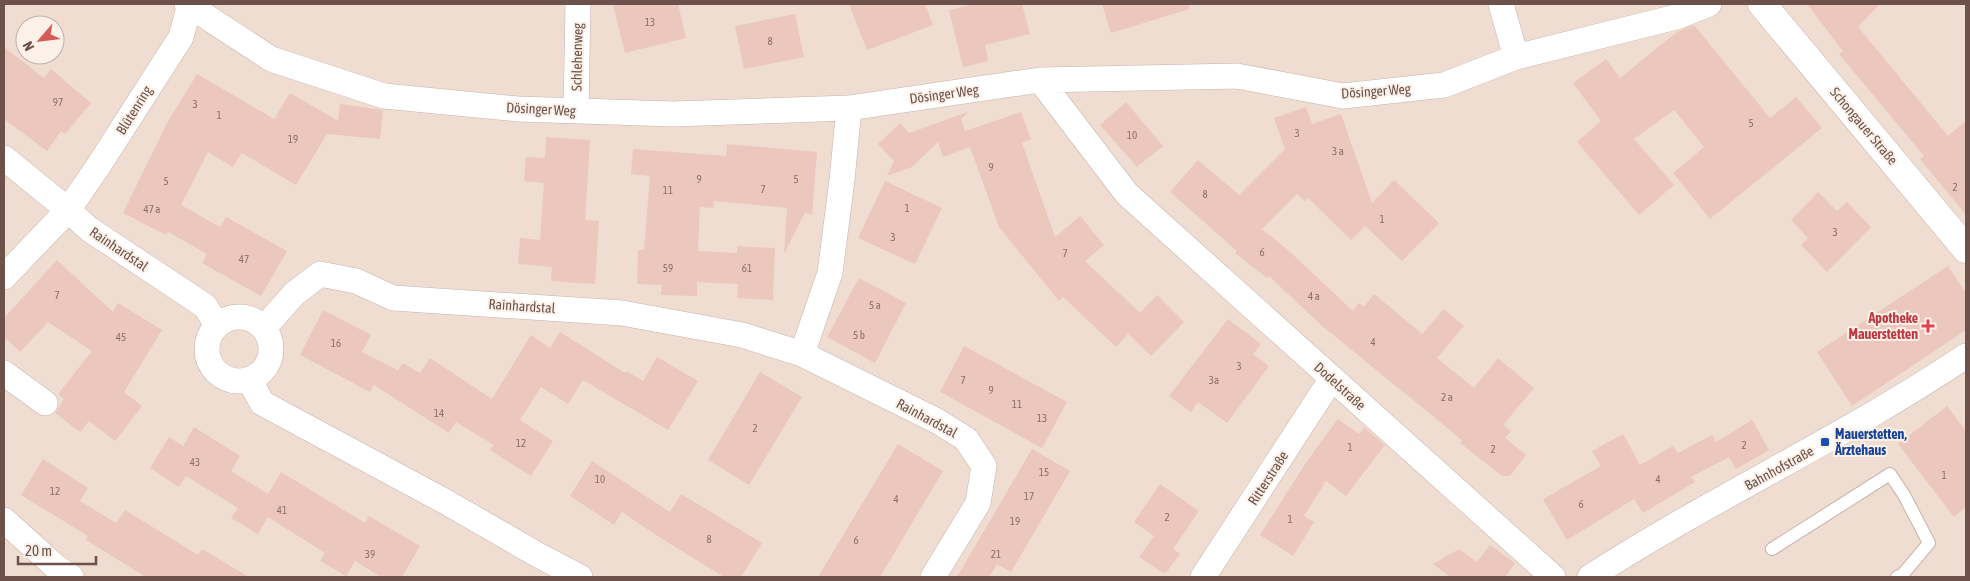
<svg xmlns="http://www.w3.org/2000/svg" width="1970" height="581" viewBox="0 0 1970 581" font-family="'Asap Condensed',sans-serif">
<rect width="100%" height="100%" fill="#f9ece3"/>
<!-- residential -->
<path fill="#efddd2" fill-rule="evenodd" d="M4 4H1753L1966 261V575L1963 577H4ZM25 25H55V55H25Z
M1774 4H1966V231Z"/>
<!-- building -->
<path fill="#ebc7be" d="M613 4H678L686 38 625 53Z
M849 4H925L933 25 867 50Z
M975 4H1022L1030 34 985 45 988 61 963 67 949 10Z
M1102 4H1189V9L1111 33Z
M1807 4H1880L1858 27 1948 136 1966 121V215L1920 159 1924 156 1839 54 1843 51Z
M795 14 804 57 744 69 735 26Z
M1694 25 1770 118 1796 97 1822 128 1710 219 1673 173 1704 147 1674 110 1634 139 1674 185 1639 215 1577 142 1601 121 1573 83 1606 59 1620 78 1677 32Z
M4 47 44 78 51 69 91 103 65 134 61 131 47 151 4 119Z
M197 74 274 119 290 93 338 121 340 104 383 110 380 139 327 134 296 185 242 153 233 167 208 152 181 205 220 227 226 217 287 251 261 296 202 263 207 254 168 232 166 235 123 213 167 123Z
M1126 102 1163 146 1137 167 1100 125Z
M1306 107 1312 124 1341 114 1372 203 1394 180 1439 223 1402 261 1365 226 1351 240 1308 198 1305 201 1297 194 1262 229 1290 252 1353 311 1359 303 1364 307 1374 294 1422 334 1444 309 1464 326 1437 358 1474 388 1498 358 1534 388 1503 425 1511 431 1505 438 1526 455 1510 476H1502L1460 443 1462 440 1321 325 1269 276 1267 278 1235 253 1237 251 1170 192 1198 160 1239 195 1285 149 1274 118Z
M968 112 961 119 965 131 1021 112 1031 139 1022 143 1055 237 1080 216 1104 245 1085 261 1140 313 1157 295 1184 322 1151 356 1128 334 1116 347 1063 297 1059 301 999 227 970 147 943 157 938 142 912 167 887 176 894 161 878 144 900 123 909 133Z
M546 137 590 140 585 220 599 221 595 284 551 281 552 267 518 264 520 238 540 240 544 183 524 181 526 157 545 158Z
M727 144 817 152 812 215 805 212 784 254 787 208 714 201 713 208 700 207 698 251 737 253V246L775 248 773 300 737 298 738 284 697 282V296L661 295 662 285 637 284 638 250H644L650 176 631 174 633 149 726 156Z
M885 181 942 208 915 264 858 238Z
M1818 192 1837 211 1847 202 1871 227 1827 272 1801 245 1808 238 1791 220Z
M57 260 113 312 118 303 162 330 124 392 142 406 115 441 89 421 80 432 55 413 64 399 58 394 92 351 48 322 20 352 4 337V318Z
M1948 266 1966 293V330L1852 406 1817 352Z
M859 278 906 303 875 363 827 337Z
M323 310 371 335 362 352 398 370 403 363 420 373 430 358 492 399 531 335 550 348 560 332 625 373 626 371 643 381 657 357 698 381 668 430 583 380 568 404 541 387 520 420 553 441 531 476 490 450 494 445 456 422 449 433 374 385 370 392 300 355Z
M1228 319 1261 344 1253 354 1269 366 1227 423 1198 402 1191 412 1169 396Z
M964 346 1067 402 1042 448 940 392Z
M760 372 802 397 749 485 708 460Z
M1947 406 1966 431V507L1954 517 1898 444Z
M1338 419 1359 434 1364 427 1385 445 1346 496 1326 481 1304 516 1314 522 1293 556 1260 535 1307 461Z
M1752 420 1769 450 1736 469 1729 457 1691 477 1695 482 1643 513 1634 499 1567 540 1543 499 1601 466 1592 451 1623 434 1640 465 1673 446 1678 453 1712 435 1716 442Z
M194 427 240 456 231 471 268 494 281 472 365 523 369 516 420 546 402 577H381L355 561 346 576 320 561 325 553 268 517 258 534 231 518 238 508 186 476 179 487 150 468 169 437 183 446Z
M898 444 943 471 880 577H818Z
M1032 449 1070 471 1011 572 997 564 989 577H957Z
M43 459 88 488 80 501 116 523 125 510 198 555 202 549 249 577H146L86 540 88 536 21 495Z
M592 461 670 512 681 494 762 543 741 577H724L656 535 622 512 614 525 570 496Z
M1160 484 1199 511 1173 549 1180 554 1165 574 1139 557 1154 536 1134 522Z
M1490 545 1515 563 1505 577H1450L1433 564 1459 549 1477 562Z"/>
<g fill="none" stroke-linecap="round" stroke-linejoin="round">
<!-- lane casing -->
<g stroke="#c8b3ab" stroke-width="14">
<path id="lane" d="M1772 549 1890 474 1904 495 1929 543 1903 574 1897 577"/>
</g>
<!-- street casing -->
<g stroke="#c8b3ab" stroke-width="26">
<path id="street" d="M187 4 271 59 384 96 518 109 673 114 849 108 1040 80 1237 76 1343 96 1444 85 1516 57 1676 17 1709 4
M1501 4 1516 57
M1040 80 1127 194 1553 577
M576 111 578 4
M4 158 68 210 89 229 205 306 217 325
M4 277 68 210 99 165 181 37 190 4
M207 349a32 32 0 1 1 64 0a32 32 0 1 1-64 0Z
M264 328 294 294 320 274 356 281 393 298 622 313 742 335 802 354 937 421 966 439 984 466 978 503 933 577
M802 354 830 273 842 180 849 108
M4 373 45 403
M249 379 262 403 446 502 538 555 580 577
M4 520 56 567 71 577
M1203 577 1332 378
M1590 577C1712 498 1845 437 1966 356"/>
</g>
<!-- secondary casing -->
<g stroke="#cdb4ab" stroke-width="29">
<path id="secondary" d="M1762 4 1966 249"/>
</g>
<!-- lane -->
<use href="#lane" stroke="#fff" stroke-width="12"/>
<!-- street -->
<use href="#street" stroke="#fff" stroke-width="25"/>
<!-- secondary -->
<use href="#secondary" stroke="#fff" stroke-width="28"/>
</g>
<!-- markers -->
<path fill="#e0444e" stroke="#fcf1e8" stroke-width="2" d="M1925.5 318.5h5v5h5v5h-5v5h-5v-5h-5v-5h5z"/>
<rect fill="#1a4fb4" stroke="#fcf1e8" stroke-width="2" x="1820" y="437" width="10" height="10" rx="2.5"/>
<g text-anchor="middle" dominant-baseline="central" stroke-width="4" stroke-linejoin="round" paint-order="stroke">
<!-- number labels -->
<g font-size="11" fill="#8c6f68">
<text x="650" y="22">13</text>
<text x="770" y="41">8</text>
<text x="58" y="102">97</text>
<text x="195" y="104">3</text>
<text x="219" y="115">1</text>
<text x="1751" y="123">5</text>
<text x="1297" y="133">3</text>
<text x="1132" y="135">10</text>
<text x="293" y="139">19</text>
<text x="1338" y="151">3 a</text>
<text x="991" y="167">9</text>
<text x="699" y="179">9</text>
<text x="796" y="179">5</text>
<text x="166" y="181">5</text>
<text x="1955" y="187">2</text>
<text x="763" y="189">7</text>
<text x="668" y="190">11</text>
<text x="1205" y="194">8</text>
<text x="907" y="208">1</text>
<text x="152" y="209">47 a</text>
<text x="1382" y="219">1</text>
<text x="1835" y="232">3</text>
<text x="893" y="237">3</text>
<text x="1262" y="252">6</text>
<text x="1065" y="253">7</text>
<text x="244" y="259">47</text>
<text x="668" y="268">59</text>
<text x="747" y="268">61</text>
<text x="57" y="295">7</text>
<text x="1314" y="296">4 a</text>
<text x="875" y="305">5 a</text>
<text x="859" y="335">5 b</text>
<text x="121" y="337">45</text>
<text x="1373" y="342">4</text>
<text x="336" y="343">16</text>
<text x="1239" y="366">3</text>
<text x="963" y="380">7</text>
<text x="1214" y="380">3a</text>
<text x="991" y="390">9</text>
<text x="1447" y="397">2 a</text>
<text x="1017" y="404">11</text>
<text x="439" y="413">14</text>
<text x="1042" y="418">13</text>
<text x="755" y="428">2</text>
<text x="521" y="443">12</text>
<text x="1744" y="445">2</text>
<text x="1350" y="447">1</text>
<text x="1493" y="449">2</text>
<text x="195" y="462">43</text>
<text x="1044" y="472">15</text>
<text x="1944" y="475">1</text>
<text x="600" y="479">10</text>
<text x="1658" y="479">4</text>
<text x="55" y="491">12</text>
<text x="1029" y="496">17</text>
<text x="896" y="499">4</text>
<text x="1581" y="504">6</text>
<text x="282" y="510">41</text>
<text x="1167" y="517">2</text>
<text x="1290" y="519">1</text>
<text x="1015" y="521">19</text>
<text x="709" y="539">8</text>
<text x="856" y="540">6</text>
<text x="370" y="554">39</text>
<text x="996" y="554">21</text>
</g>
<!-- street labels -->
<g font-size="14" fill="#6d524c" stroke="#fcf1e8">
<text transform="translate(577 57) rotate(-89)">Schlehenweg</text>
<text transform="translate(1376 91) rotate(-4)">Dösinger Weg</text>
<text transform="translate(944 94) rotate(-8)">Dösinger Weg</text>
<text transform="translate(541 109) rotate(3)">Dösinger Weg</text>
<text transform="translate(134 110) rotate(-58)">Blütenring</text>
<text transform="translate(1864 126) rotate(50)">Schongauer Straße</text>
<text transform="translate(119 249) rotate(34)">Rainhardstal</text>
<text transform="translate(522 306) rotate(4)">Rainhardstal</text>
<text transform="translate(1340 386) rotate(42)">Dodelstraße</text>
<text transform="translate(927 418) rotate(28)">Rainhardstal</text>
<text transform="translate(1779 468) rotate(-29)">Bahnhofstraße</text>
<text transform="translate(1268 478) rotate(-57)">Ritterstraße</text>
</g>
<!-- health labels -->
<g font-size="14" font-weight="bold" fill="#be3a42" stroke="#fcf1e8" text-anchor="end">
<text x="1918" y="318">Apotheke<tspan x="1918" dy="16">Mauerstetten</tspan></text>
</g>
<!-- transit labels -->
<g font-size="14" font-weight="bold" fill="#164399" stroke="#fcf1e8" text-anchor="start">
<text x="1835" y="434">Mauerstetten,<tspan x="1835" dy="16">Ärztehaus</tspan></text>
</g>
</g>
<!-- border -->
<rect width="1970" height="581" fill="none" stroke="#6d524c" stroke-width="10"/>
<!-- north arrow -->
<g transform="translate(40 40) rotate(242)"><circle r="24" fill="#fcf1e8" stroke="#c3b1aa"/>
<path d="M0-4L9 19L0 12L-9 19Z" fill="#d55b56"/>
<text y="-8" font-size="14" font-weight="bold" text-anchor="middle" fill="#6d524c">N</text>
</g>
<!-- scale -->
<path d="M18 556v8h78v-8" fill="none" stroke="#6d524c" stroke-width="2.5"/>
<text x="25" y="556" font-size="15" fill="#6d524c" stroke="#fcf1e8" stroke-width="4" paint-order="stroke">20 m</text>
</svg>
